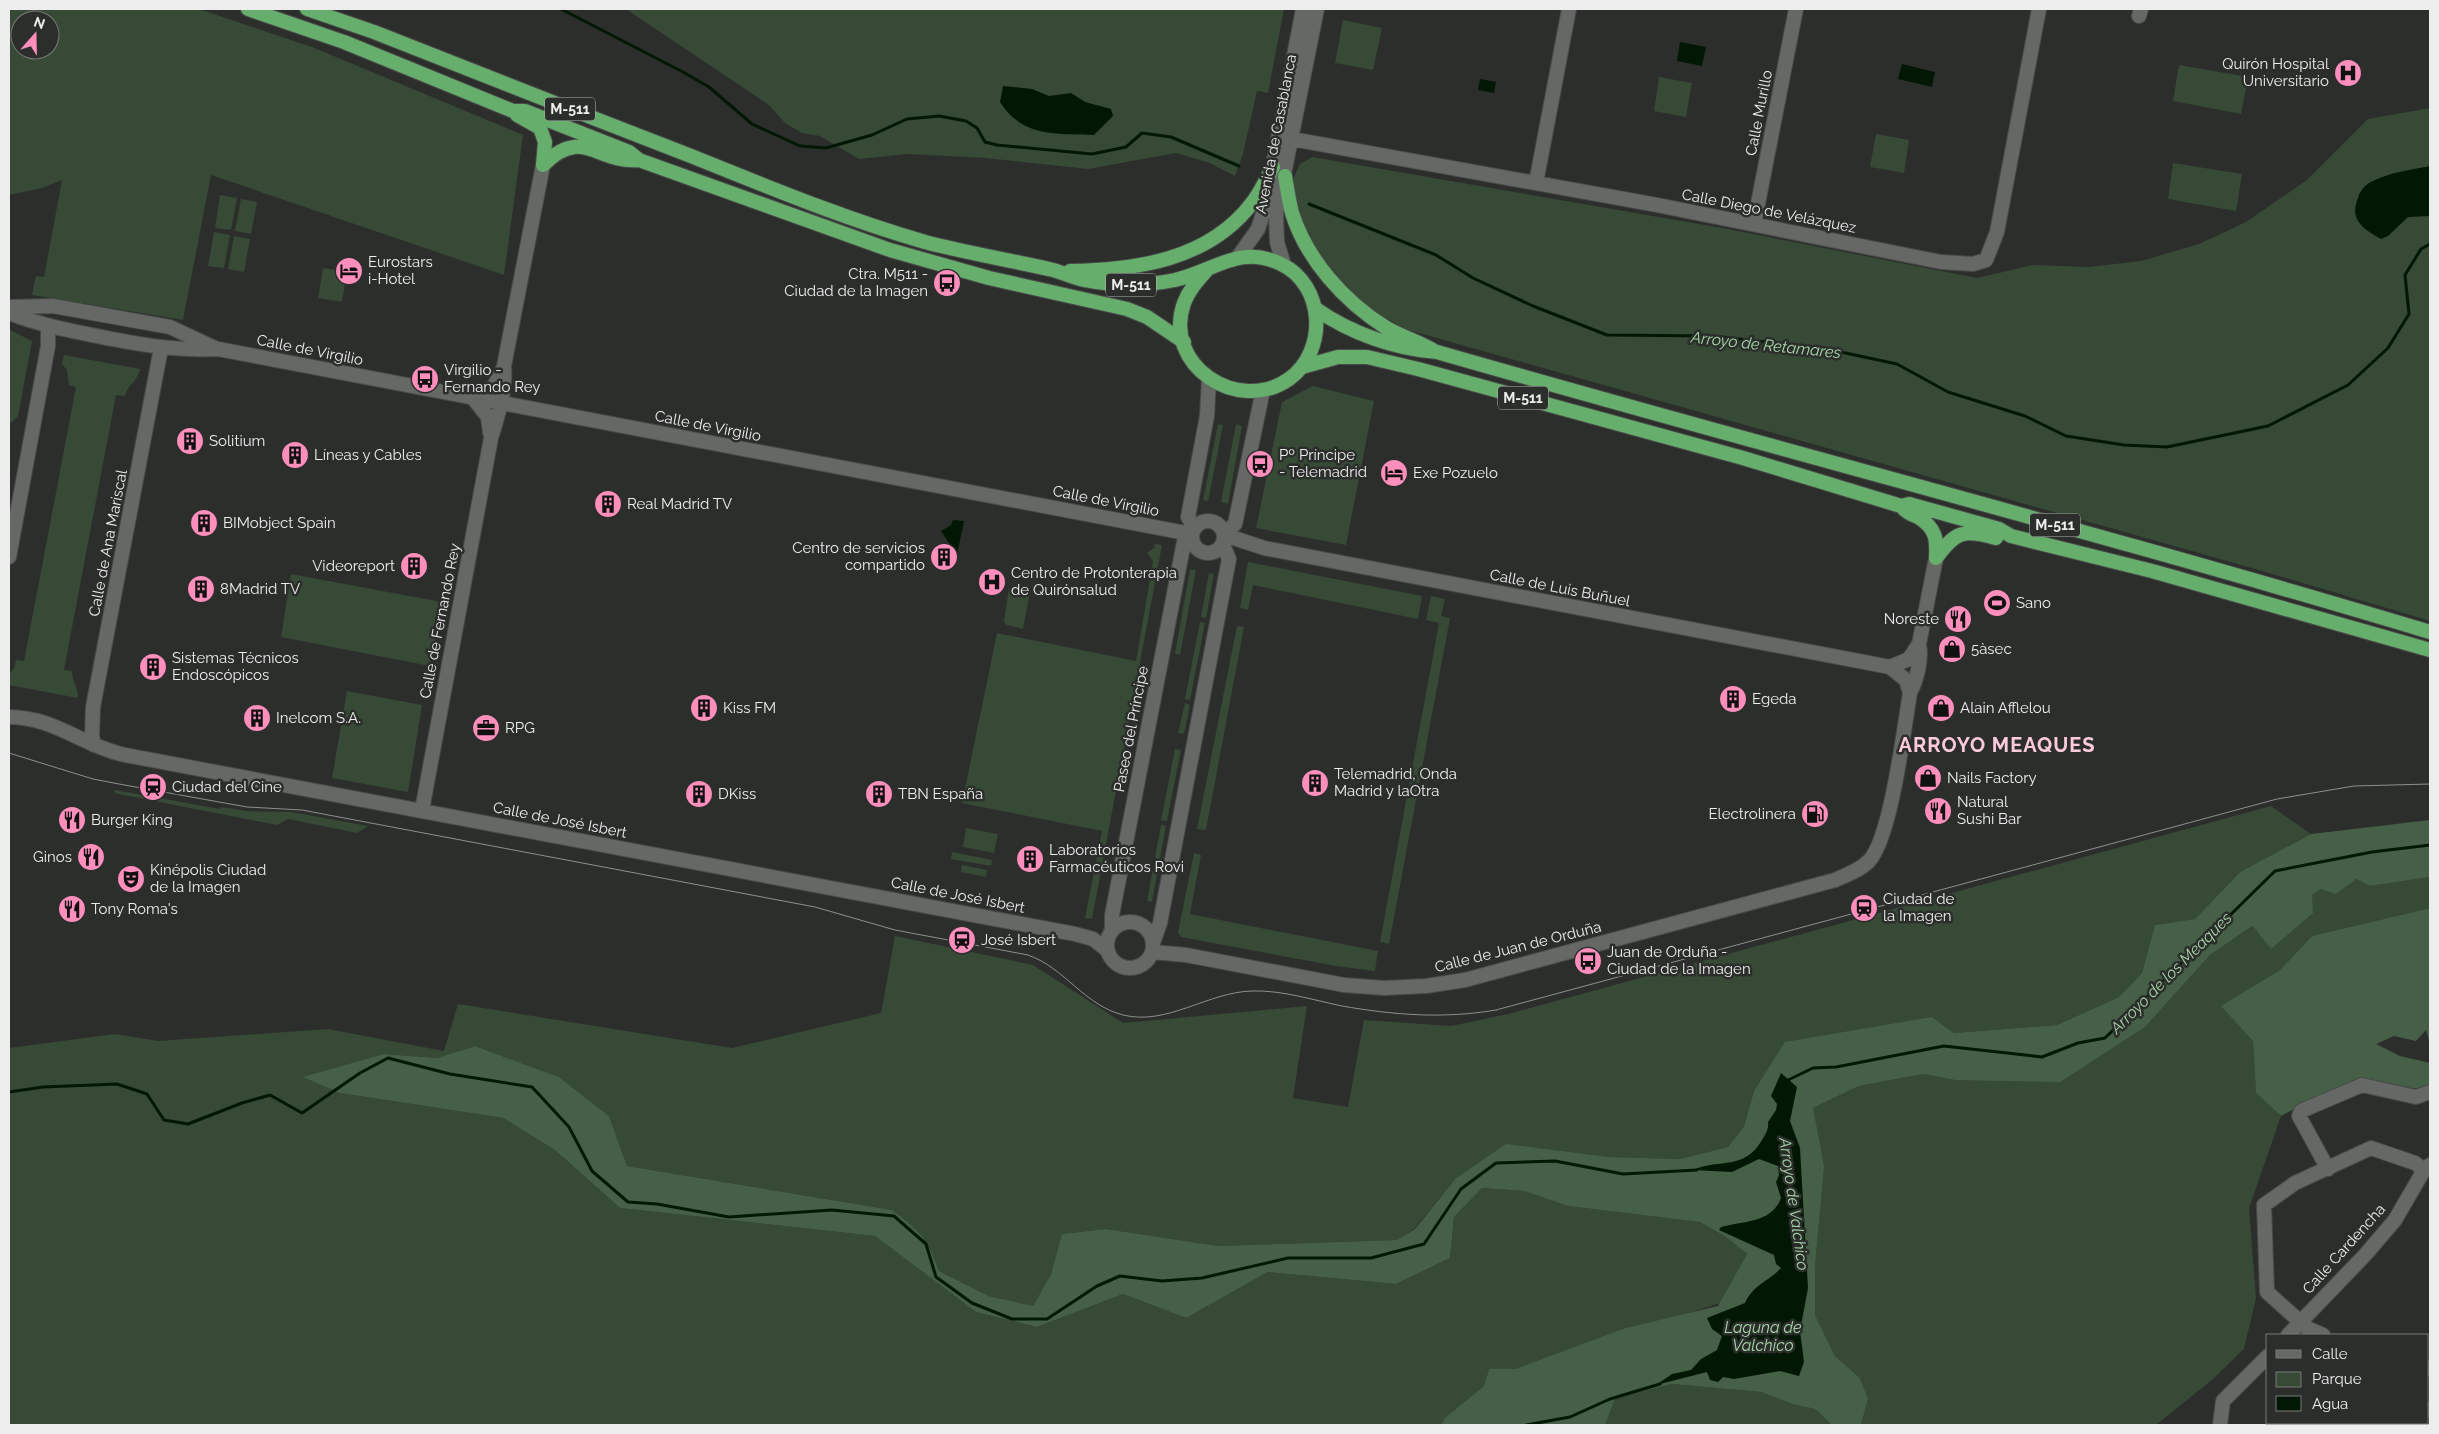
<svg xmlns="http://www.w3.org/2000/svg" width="2439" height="1434" viewBox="0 0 2439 1434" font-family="Raleway,sans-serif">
<rect width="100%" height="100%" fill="#2c2e2c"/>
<!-- green -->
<path fill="#364a36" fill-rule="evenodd" d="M9 9H199L312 47 523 135 504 275 211 175 183 320 32 295 36 276 44 277 62 180 42 188 9 195ZM20 20H50V50H20Z
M626 9H1284L1268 93 1257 91 1243 154 1235 176 1210 163 1176 153 1088 169 986 158 908 154 859 159 820 136 802 133 785 123 769 105Z
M1343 20 1382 28 1373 70 1335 63Z
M2179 65 2248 77 2241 114 2173 101Z
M1659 77 1692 83 1686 117 1654 111Z
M2430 108V621L2252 568 1405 329 1362 304 1339 281 1320 257 1299 218 1292 181 1300 164 1312 157 1722 228 1977 278 2033 265 2089 267 2141 261 2199 244 2246 222 2307 180 2368 119Z
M1876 134 1909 140 1904 173 1870 167Z
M2173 163 2242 174 2236 211 2168 199Z
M220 195 237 198 231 230 215 228Z
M241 199 257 202 251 234 235 231Z
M214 232 230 235 224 268 208 266Z
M234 236 250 239 244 272 228 269Z
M323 268 347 272 342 302 318 298Z
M10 330 32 341 18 416 9 425Z
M64 355 140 369C138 381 128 384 125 396L116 395 64 670 72 671C72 682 79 689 78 698L9 685V674L14 668 16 660 24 661 76 387 69 385 67 370 62 364Z
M1313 386 1374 401 1346 545 1256 528 1282 402Z
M1218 424 1223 425 1208 501 1203 500Z
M1236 424 1242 426 1228 504 1221 502Z
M1155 544 1162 545 1092 919 1085 918 1102 831 962 803 997 633 1136 661 1153 561 1147 553 1154 548Z
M1248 562 1422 596 1418 619 1253 585 1248 610 1240 608Z
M1190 569 1196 570 1180 655 1175 654Z
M1209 573 1214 574 1206 618 1201 617Z
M291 574 442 602 430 666 281 637Z
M1009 588 1030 592 1023 629 1007 625 1004 622Z
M1431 596 1445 599 1441 616 1450 618 1389 944 1380 942 1439 623 1426 620Z
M1200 622 1205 623 1190 700 1185 699Z
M1237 626 1244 627 1206 830 1197 829Z
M347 691 422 705 408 792 332 778Z
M1185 703 1190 705 1184 734 1178 733Z
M1175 749 1181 750 1167 821 1161 820Z
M115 790 220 809 221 807 247 811 292 812 368 826 357 833 288 819 277 825 114 793Z
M2271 806 2311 834 2240 872 2195 919 2155 925 2142 973 2119 997 2057 1025 1954 1033 1932 1017 1754 1091 1744 1126 1728 1147 1680 1159 1608 1157 1455 1179 1414 1229 1397 1240 1218 1246 1106 1229 1062 1234 1051 1274 1033 1306 989 1296 939 1271C928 1239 919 1230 892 1210L627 1166 609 1116 559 1077 475 1046 437 1058 384 1054 340 1093 503 1118 555 1150 620 1208 875 1236 976 1312 1037 1327 1123 1294 1186 1318 1268 1272 1396 1284 1450 1258 1454 1217 1482 1188 1524 1191 1568 1206 1700 1222 1726 1237 1747 1254 1720 1303 1515 1369H1489L1484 1386 1446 1418 1441 1425H9V1048L115 1034 158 1041 328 1029 444 1051 458 1004 732 1048 881 1013 895 936 1033 965 1123 1023 1307 1006 1293 1098 1348 1107 1364 1020 1451 1026 1508 1014Z
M1161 825 1166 826 1152 902 1147 901Z
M966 828 998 834 994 853 963 847Z
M952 852 992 860 991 866 951 859Z
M1194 853 1201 855 1190 914 1378 951 1375 971 1336 966 1181 937 1178 933Z
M962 865 987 870 986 877 961 872Z
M2430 877V908L2312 936 2280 970 2222 1006 2253 1041 2256 1093 2281 1116 2249 1208 2256 1298 2244 1349 2213 1379 2156 1425H1861L1868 1399 1860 1378 1835 1356 1815 1315 1813 1108 1859 1086 1923 1074 1955 1080 2145 1027 2210 955 2254 926 2322 889 2336 893 2356 879 2370 886Z
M1672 1384 1761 1392 1792 1404 1815 1409 1832 1425H1605L1614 1398Z"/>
<!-- forest -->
<path fill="#456046" d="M2430 820V877L2370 886 2356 879 2336 894 2321 889 2312 895 2313 913 2271 949 2253 926 2210 955 2145 1027 2060 1082 1955 1080 1923 1074 1859 1086 1813 1108 1824 1166 1815 1264V1315L1835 1356 1860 1378 1868 1399 1861 1425H1832L1815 1409 1792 1404 1761 1392 1672 1384 1615 1398 1605 1425H1441L1445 1418 1484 1386 1489 1369H1515L1626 1328 1718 1306 1747 1254 1726 1237 1700 1222 1568 1206 1524 1191 1482 1188 1454 1217 1450 1258 1396 1284 1268 1272 1186 1318 1123 1294 1037 1327 976 1312 875 1236 620 1208 555 1150 503 1118 340 1093 303 1077 384 1054 437 1058 475 1046 559 1077 609 1116 627 1166 892 1210C919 1230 928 1239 939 1271L989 1296 1033 1306 1051 1274 1062 1234 1106 1229 1218 1246 1397 1240 1415 1229 1455 1179 1506 1144 1608 1157 1680 1159 1728 1147 1744 1126 1754 1091 1785 1042 1932 1017 1954 1033 2057 1025 2119 997 2142 973 2155 925 2195 919 2240 872 2311 834Z
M2430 908V1044L2426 1030 2416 1041 2394 1036 2376 1044 2400 1056 2430 1063V1085C2411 1094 2387 1081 2366 1080 2354 1080 2295 1108 2281 1116L2256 1093 2253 1041 2221 1006 2280 970 2312 936Z"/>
<!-- water -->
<path fill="#021804" d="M1680 42 1706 47 1702 66 1677 61Z
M1902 64 1935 72 1932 87 1898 79Z
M1480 79 1496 82 1494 93 1478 90Z
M1003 86 1032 89 1049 96 1071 93 1085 102 1111 109 1113 116 1094 135C1056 133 1023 138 1000 102Z
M2430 166V216L2408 217 2388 236 2381 239C2363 229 2349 220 2358 198 2360 190 2366 184 2373 181 2391 172 2410 170 2430 166Z
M953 520 964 521 957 555 941 531 951 525Z
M1781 1073 1797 1087 1790 1121 1800 1148 1808 1288 1800 1331 1804 1362 1799 1376 1780 1371 1734 1379 1723 1377 1718 1382 1710 1380 1707 1372 1656 1385 1672 1374 1691 1370 1701 1359 1717 1350 1722 1336 1712 1329 1707 1318 1745 1303C1754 1284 1768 1282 1781 1268L1776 1264 1774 1255 1719 1230 1721 1227C1743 1221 1772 1223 1781 1198L1776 1182 1779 1175 1778 1166 1759 1159 1732 1172 1693 1170C1720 1158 1744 1171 1762 1140 1765 1135 1769 1129 1768 1122L1776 1110 1777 1104 1771 1096Z"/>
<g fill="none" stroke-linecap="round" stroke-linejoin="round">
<!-- stream -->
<path stroke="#021804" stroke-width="3" d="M561 9 683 72 709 87 752 124 800 146 826 148 872 135 907 119 939 116 966 121 977 128 985 142 997 145 1092 154 1126 147 1142 133 1171 137 1239 166
M1309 204 1436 255 1473 278 1533 306 1607 335 1712 336 1822 348 1897 364 1948 392 2025 416 2066 436 2124 445 2167 447 2268 426 2348 385 2388 348 2409 314 2405 275 2421 249 2430 244
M1786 1081 1813 1068 1836 1067 1944 1046 2042 1057 2078 1043 2105 1038 2275 871 2372 852 2430 845
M9 1092 43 1087 117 1084 147 1094 164 1120 188 1124 242 1103 270 1095 302 1113 360 1073 388 1058 450 1074 532 1087 569 1127 592 1171 628 1202 657 1204 729 1217 832 1210 894 1216 926 1244 936 1277 972 1303 1012 1319H1047L1097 1286 1120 1276 1162 1281 1202 1278 1288 1258H1371L1424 1244 1461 1189 1496 1163 1555 1161 1623 1174 1697 1170
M1526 1425 1570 1417 1610 1399 1660 1384"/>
<!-- minor casing -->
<g stroke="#494a49" stroke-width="16">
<path id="minor" d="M2139 16 2141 9
M1292 139 1657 205 1941 262 1973 264 1986 260 1997 232 2039 9
M1536 183 1569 9
M1754 224 1796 9
M1238 257 1258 229 1265 207 1303 9
M1284 265 1277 242 1276 214 1317 9
M9 307 53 306 170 327 217 349
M9 313C43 326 76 332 112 339 148 346 181 351 218 349L1191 534
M490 433 488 417 473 398 494 386 503 369
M1192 537a16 16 0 1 1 32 0a16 16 0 1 1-32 0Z
M1194 528 1188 517 1207 416 1209 379
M1225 533 1235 524 1263 390
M1225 535 1264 548 1890 667 1906 680 1910 693
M9 557 48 346V327
M1890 667 1909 659 1919 644
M9 717C54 717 83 746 125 755L1075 934 1093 939 1107 950
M94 745 92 736 93 707 161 348
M422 810 491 438C498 416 506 390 504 366L543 165
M1107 945a23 23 0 1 1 46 0a23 23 0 1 1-46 0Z
M1112 931V915L1184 542 1191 539
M1154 940 1160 923 1229 559 1223 545
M1153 952 1186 955 1344 985 1384 988 1426 986 1465 980 1835 880C1847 875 1860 870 1869 861 1891 838 1904 728 1910 693 1917 679 1922 659 1919 644L1936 558
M2328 1169 2299 1116 2301 1111 2362 1085 2416 1097 2430 1092
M2288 1335 2365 1255 2395 1220 2424 1170 2430 1165
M2323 1335 2307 1328 2267 1292 2264 1205 2295 1183 2371 1148 2415 1163 2424 1170
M2428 1368 2430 1369
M2428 1410 2430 1409
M2220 1425 2223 1401 2268 1356
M2405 1425V1423"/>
</g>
<!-- trunk casing -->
<g stroke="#494a49" stroke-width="16">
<path id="trunk" d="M248 9 344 42 513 111H525L629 152 639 160 890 250 989 278 1127 309 1147 317 1184 342
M307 9 374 32C480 74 585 115 691 156 768 187 845 219 925 242 967 253 1010 260 1053 270 1064 273 1074 278 1084 280 1114 286 1145 286 1175 280 1215 271 1239 244 1281 264 1325 285 1328 351 1289 379 1238 415 1162 365 1184 303 1189 290 1197 281 1206 271
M517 115 540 128 545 142 543 165
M543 165C583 125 597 164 639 160
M1285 176C1287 188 1289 201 1292 213 1307 260 1344 301 1385 327 1401 337 1419 341 1436 352
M1070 271C1136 270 1209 260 1252 203 1261 192 1266 179 1273 167
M1316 309C1350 333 1395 349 1437 352 1767 447 2101 533 2430 632
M1302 367 1338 357H1367L1418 369 1743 458 1901 506 1909 504 1999 529 2011 536 2152 571 2430 650
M1901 506C1907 513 1911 514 1918 517 1936 528 1937 539 1936 558
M1936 558C1956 531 1963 529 1996 538"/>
</g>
<!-- minor -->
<use href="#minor" stroke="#656865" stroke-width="14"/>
<!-- trunk -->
<use href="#trunk" stroke="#66ae6c" stroke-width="14"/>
<!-- tram -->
<path stroke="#8e8f8e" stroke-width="1" d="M9 753 93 779 119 784 247 807 302 810 815 907 895 930 1028 955C1065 968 1084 1005 1123 1015 1167 1026 1208 992 1252 991 1282 990 1313 1000 1342 1006 1394 1015 1443 1019 1496 1010L2277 799 2354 786 2430 784"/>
</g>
<!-- icons -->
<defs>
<g id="hospital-disc" transform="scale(1.4375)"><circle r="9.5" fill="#fe8ebc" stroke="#2c2e2c"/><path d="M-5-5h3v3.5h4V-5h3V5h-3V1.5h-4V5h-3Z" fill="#111"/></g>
<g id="hotel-disc" transform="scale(1.4375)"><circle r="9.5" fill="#fe8ebc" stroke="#2c2e2c"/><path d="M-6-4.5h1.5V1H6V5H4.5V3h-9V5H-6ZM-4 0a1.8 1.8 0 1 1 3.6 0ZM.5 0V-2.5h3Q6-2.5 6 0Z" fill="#111"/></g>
<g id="bus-disc" transform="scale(1.4375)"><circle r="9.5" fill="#fe8ebc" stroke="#2c2e2c"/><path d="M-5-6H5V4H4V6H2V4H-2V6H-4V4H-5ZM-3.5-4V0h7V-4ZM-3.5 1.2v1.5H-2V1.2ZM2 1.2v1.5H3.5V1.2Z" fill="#111"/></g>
<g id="building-disc" transform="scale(1.4375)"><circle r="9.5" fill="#fe8ebc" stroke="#2c2e2c"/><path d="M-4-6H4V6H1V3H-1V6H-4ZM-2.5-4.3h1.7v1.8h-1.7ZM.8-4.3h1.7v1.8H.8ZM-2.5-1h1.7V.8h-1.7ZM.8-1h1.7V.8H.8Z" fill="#111"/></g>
<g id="stadium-disc" transform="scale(1.4375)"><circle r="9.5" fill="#fe8ebc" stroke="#2c2e2c"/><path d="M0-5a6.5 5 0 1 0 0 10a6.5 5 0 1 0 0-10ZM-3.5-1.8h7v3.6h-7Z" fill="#111"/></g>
<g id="restaurant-disc" transform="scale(1.4375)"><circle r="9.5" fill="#fe8ebc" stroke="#2c2e2c"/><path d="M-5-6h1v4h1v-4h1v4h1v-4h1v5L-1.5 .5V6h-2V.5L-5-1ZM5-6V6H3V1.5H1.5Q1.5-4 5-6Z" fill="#111"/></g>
<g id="shop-disc" transform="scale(1.4375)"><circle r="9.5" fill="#fe8ebc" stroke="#2c2e2c"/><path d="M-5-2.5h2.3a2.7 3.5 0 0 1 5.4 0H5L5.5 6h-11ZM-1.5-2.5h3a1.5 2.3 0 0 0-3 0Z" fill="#111"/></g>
<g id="office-disc" transform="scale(1.4375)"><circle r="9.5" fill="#fe8ebc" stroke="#2c2e2c"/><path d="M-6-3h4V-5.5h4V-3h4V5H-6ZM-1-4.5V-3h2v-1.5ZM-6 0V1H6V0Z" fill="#111"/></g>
<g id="station-disc" transform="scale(1.4375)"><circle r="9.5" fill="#fe8ebc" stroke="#2c2e2c"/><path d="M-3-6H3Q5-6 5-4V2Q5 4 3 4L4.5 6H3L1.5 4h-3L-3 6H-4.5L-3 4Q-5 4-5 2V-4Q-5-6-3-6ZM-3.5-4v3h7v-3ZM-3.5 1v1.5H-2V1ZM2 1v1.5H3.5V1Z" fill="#111"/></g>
<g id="fuel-disc" transform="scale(1.4375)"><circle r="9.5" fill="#fe8ebc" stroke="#2c2e2c"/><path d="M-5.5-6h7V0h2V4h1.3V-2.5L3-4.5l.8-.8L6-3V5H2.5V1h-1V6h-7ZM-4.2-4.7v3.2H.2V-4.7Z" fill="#111"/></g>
<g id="theatre-disc" transform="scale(1.4375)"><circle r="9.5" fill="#fe8ebc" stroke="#2c2e2c"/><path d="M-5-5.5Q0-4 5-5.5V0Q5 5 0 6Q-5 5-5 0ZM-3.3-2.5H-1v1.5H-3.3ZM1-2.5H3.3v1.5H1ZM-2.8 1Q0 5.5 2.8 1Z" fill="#111"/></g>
</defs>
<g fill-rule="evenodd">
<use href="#hospital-disc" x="2348" y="73"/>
<use href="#hotel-disc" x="349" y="271"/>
<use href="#bus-disc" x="947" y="283"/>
<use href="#bus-disc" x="425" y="379"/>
<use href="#building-disc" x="190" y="441"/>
<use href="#building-disc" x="295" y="455"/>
<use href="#bus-disc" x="1260" y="464"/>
<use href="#hotel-disc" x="1394" y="473"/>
<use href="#building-disc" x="608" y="504"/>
<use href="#building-disc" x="204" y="523"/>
<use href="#building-disc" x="944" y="557"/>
<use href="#building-disc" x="414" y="566"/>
<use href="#hospital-disc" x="992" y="582"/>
<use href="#building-disc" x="201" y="589"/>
<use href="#stadium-disc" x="1997" y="603"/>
<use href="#restaurant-disc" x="1958" y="619"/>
<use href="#shop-disc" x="1952" y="649"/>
<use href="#building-disc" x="153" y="667"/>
<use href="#building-disc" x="1733" y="699"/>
<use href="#building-disc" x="704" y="708"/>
<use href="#shop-disc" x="1941" y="708"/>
<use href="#building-disc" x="257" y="718"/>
<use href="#office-disc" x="486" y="728"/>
<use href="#shop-disc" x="1928" y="778"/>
<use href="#building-disc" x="1315" y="783"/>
<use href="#station-disc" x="153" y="787"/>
<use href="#building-disc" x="699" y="794"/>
<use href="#building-disc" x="879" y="794"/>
<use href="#restaurant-disc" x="1938" y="811"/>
<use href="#fuel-disc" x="1815" y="814"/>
<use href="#restaurant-disc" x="72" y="820"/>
<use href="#restaurant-disc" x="91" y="857"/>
<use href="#building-disc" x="1030" y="859"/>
<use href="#theatre-disc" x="131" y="879"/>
<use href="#station-disc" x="1864" y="908"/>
<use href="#restaurant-disc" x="72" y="909"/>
<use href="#station-disc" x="962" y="940"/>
<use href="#bus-disc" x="1588" y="961"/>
</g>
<g text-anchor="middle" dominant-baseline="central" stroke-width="5" stroke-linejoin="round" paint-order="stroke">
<!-- shield labels -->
<g fill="#2c2e2c" stroke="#b2b4b2" stroke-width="1">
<rect x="545" y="97.5" width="50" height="23" rx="4"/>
<rect x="1106" y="273.5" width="50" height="23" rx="4"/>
<rect x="1498" y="386.5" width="50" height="23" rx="4"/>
<rect x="2030" y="513.5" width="50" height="23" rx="4"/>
</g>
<g font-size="14" font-weight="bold" fill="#ecedec">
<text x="570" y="109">M-511</text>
<text x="1131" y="285">M-511</text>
<text x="1523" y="398">M-511</text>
<text x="2055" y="525">M-511</text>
</g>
<!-- poi labels -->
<g font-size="15" fill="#ecedec" stroke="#2c2e2c" text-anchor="start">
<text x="2329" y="64" text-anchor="end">Quirón Hospital<tspan x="2329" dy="17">Universitario</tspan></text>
<text x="368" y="262">Eurostars<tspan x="368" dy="17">i-Hotel</tspan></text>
<text x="928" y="274" text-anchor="end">Ctra. M511 -<tspan x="928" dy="17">Ciudad de la Imagen</tspan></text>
<text x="444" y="370">Virgilio -<tspan x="444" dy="17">Fernando Rey</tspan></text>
<text x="209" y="441">Solitium</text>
<text x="314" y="455">Líneas y Cables</text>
<text x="1279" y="455">Pº Príncipe<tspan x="1279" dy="17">- Telemadrid</tspan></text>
<text x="1413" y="473">Exe Pozuelo</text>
<text x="627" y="504">Real Madrid TV</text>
<text x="223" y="523">BIMobject Spain</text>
<text x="925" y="548" text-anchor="end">Centro de servicios<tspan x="925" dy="17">compartido</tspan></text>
<text x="395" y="566" text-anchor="end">Videoreport</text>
<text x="1011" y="573">Centro de Protonterapia<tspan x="1011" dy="17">de Quirónsalud</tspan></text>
<text x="220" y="589">8Madrid TV</text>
<text x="2016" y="603">Sano</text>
<text x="1939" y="619" text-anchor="end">Noreste</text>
<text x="1971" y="649">5àsec</text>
<text x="172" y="658">Sistemas Técnicos<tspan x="172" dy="17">Endoscópicos</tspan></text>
<text x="1752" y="699">Egeda</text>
<text x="723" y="708">Kiss FM</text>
<text x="1960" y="708">Alain Afflelou</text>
<text x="276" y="718">Inelcom S.A.</text>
<text x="505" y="728">RPG</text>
<text x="1334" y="774">Telemadrid, Onda<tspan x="1334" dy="17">Madrid y laOtra</tspan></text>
<text x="1947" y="778">Nails Factory</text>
<text x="172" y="787">Ciudad del Cine</text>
<text x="718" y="794">DKiss</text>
<text x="898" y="794">TBN España</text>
<text x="1957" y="802">Natural<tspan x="1957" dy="17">Sushi Bar</tspan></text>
<text x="1796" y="814" text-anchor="end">Electrolinera</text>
<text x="91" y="820">Burger King</text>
<text x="1049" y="850">Laboratorios<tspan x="1049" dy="17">Farmacéuticos Rovi</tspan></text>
<text x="72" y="857" text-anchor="end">Ginos</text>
<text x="150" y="870">Kinépolis Ciudad<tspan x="150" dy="17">de la Imagen</tspan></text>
<text x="1883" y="899">Ciudad de<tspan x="1883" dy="17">la Imagen</tspan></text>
<text x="91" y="909">Tony Roma's</text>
<text x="981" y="940">José Isbert</text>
<text x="1607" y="952">Juan de Orduña -<tspan x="1607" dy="17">Ciudad de la Imagen</tspan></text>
</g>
<!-- street labels -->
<g font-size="15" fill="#ecedec" stroke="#2c2e2c">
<text transform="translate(1759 113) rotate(-79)">Calle Murillo</text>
<text transform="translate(1276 134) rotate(-79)">Avenida de Casablanca</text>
<text transform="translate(1769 211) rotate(11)">Calle Diego de Velázquez</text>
<text transform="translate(310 350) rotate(11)">Calle de Virgilio</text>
<text transform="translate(708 426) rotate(11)">Calle de Virgilio</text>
<text transform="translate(1106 501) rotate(11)">Calle de Virgilio</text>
<text transform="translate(108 543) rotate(-79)">Calle de Ana Mariscal</text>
<text transform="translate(1560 588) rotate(11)">Calle de Luis Buñuel</text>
<text transform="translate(440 621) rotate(-79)">Calle de Fernando Rey</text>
<text transform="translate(1131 729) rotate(-79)">Paseo del Príncipe</text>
<text transform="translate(560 820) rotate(11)">Calle de José Isbert</text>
<text transform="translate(958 895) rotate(11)">Calle de José Isbert</text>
<text transform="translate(1518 947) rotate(-14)">Calle de Juan de Orduña</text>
<text transform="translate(2344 1249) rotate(-48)">Calle Cardencha</text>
</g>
<!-- water labels -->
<g font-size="16" font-style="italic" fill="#a7d7a8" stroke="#2c2e2c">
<text transform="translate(1766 345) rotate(6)">Arroyo de Retamares</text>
<text transform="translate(2171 973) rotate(-45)">Arroyo de los Meaques</text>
<text transform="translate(1794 1204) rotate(82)">Arroyo de Valchico</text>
<text x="1763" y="1327">Laguna de<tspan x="1763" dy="18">Valchico</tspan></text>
</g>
<!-- district labels -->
<g font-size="20" font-weight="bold" letter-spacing="1" fill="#fbcadb" stroke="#2c2e2c">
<text x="1997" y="745">ARROYO MEAQUES</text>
</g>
</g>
<!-- border -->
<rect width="2439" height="1434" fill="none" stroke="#ecedec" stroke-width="20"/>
<!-- legend -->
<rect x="2266" y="1334" width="162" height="90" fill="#2c2e2c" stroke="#797a79"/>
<rect x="2276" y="1350" width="25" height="8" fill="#656865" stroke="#797a79"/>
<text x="2312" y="1359" font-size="15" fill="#ecedec">Calle</text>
<rect x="2276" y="1372" width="25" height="15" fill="#364a36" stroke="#797a79"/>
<text x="2312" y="1384" font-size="15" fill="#ecedec">Parque</text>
<rect x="2276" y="1396" width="25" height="15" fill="#021804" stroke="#797a79"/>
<text x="2312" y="1409" font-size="15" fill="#ecedec">Agua</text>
<!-- north arrow -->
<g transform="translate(35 35) rotate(20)"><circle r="24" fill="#2c2e2c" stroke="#797a79"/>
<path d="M0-4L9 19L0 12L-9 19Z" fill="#fe8ebc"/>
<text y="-8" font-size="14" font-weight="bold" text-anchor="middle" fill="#ecedec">N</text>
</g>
</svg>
